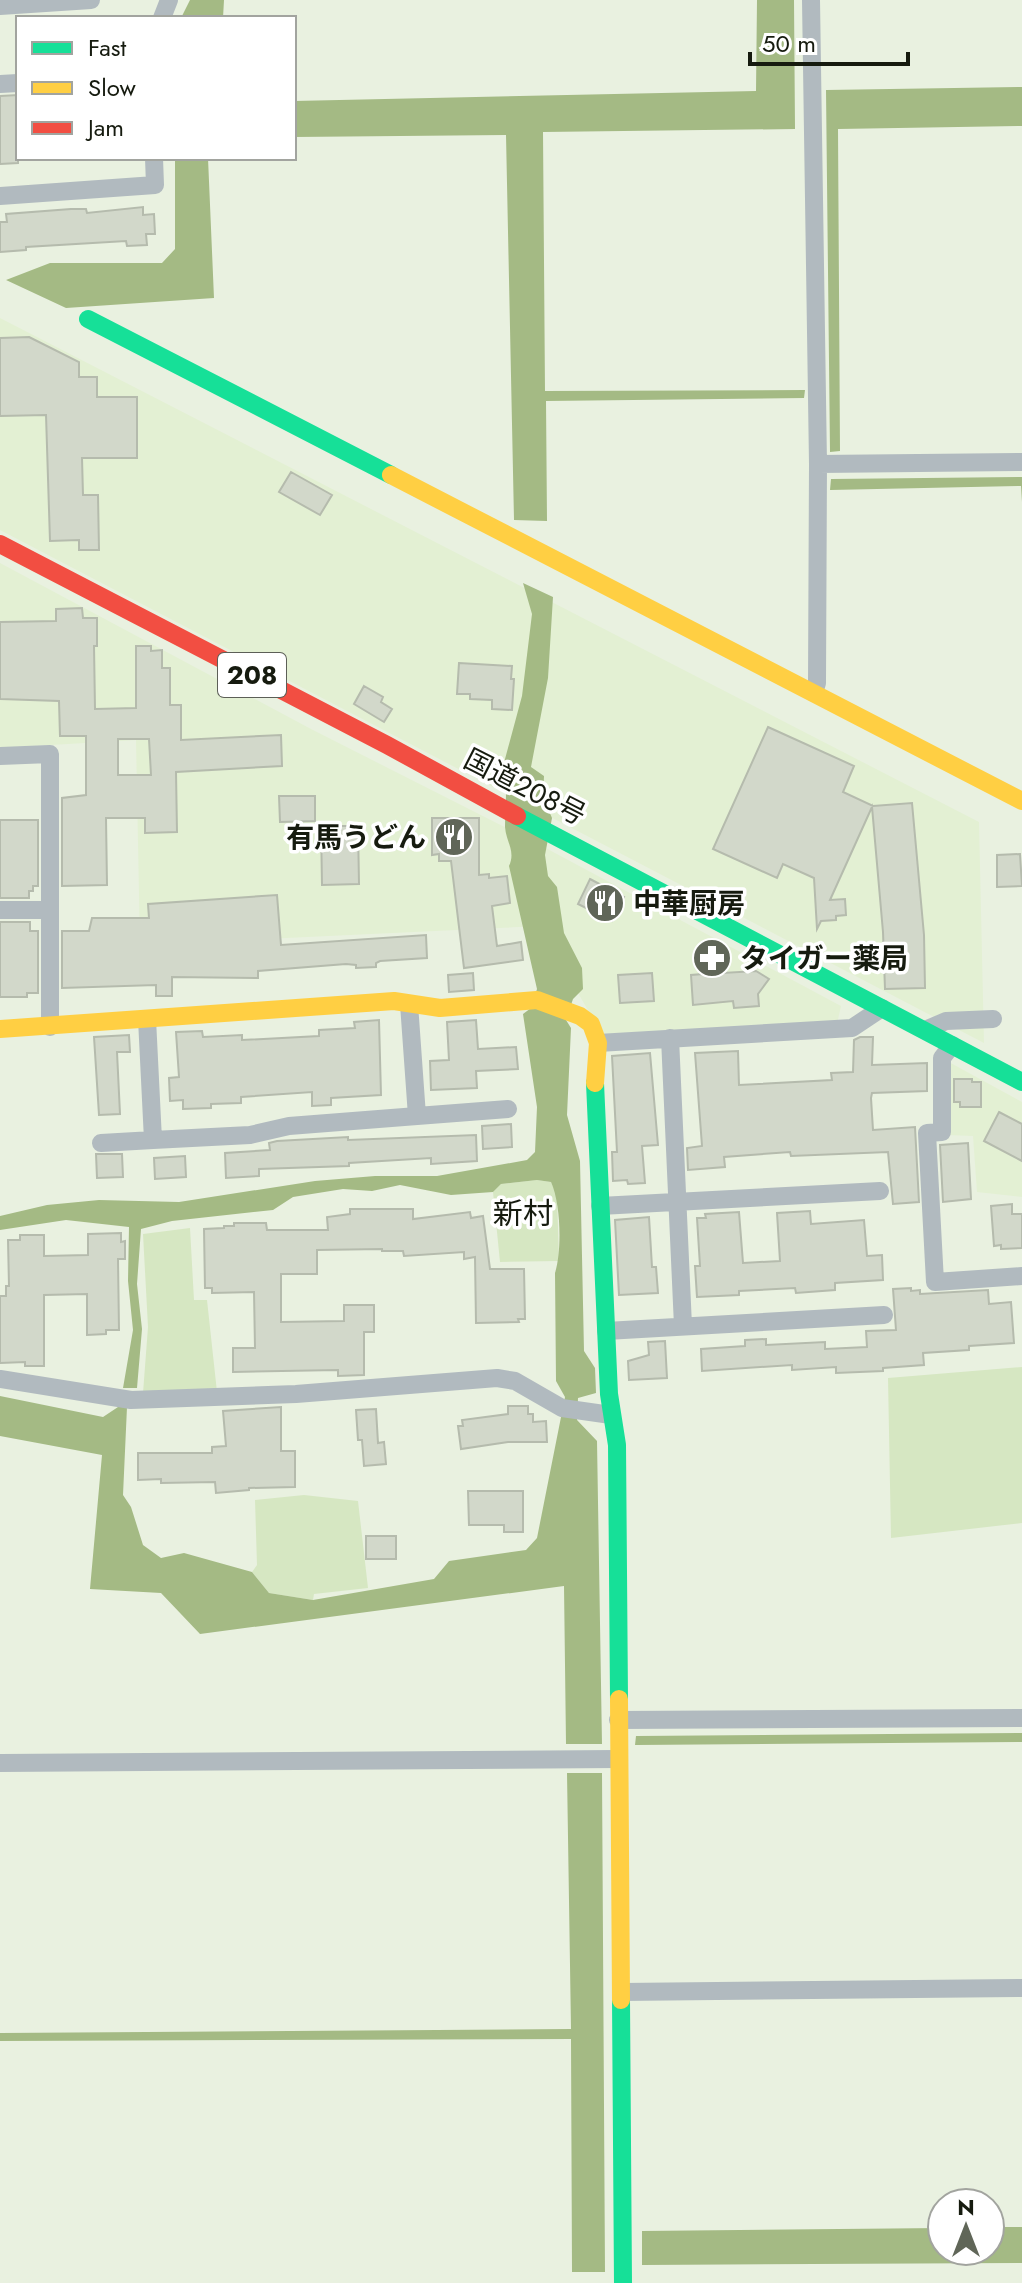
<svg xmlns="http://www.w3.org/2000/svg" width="1022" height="2283" viewBox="0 0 1022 2283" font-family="Jost,'Noto Sans JP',sans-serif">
<rect width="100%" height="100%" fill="#e9f1e0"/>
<!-- built -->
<path fill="#e3f0d3" d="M0 318 979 822 984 1043 0 530Z
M0 563 311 729 540 845 841 1006 837 1024 603 1036 539 926 140 945 136 740 0 748Z
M947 1061 1022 1102V1197L977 1192 973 1136 947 1135Z"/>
<!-- green -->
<path fill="#d6e7c2" d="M537 1180 551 1182 557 1195 559 1261 500 1262 493 1192 501 1184Z
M190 1228 194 1300H207L217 1392 143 1393 148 1327 143 1234Z
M1022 1367V1523L891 1538 888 1378Z
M304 1495 358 1501 368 1588 314 1594 313 1600 269 1593 252 1572 257 1565 255 1500Z"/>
<!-- water -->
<path fill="#a4ba84" d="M190 0H224L223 18H181Z
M757 0H794L795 129 543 132 545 391 805 390 804 398 546 401 547 521 514 520 506 135 294 137V101L756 91Z
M1022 87V126L838 129 840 451 830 452 826 90Z
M175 158H208L214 298 66 308 6 280 50 263H162L175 249Z
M1022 477V502L1021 486 830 490 831 479Z
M523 583 553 597 548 678 531 767 544 776 543 797 552 818 545 855 548 876 557 887 564 933 582 968 583 989 573 999 566 1020 571 1028 567 1115 580 1161 584 1351 595 1368 596 1393 578 1398 577 1420 597 1441 602 1744H566L564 1586 200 1634 161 1593 90 1589 102 1455 0 1436V1396L103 1417 118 1407H127L123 1495 131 1507 143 1545 161 1558 184 1553 252 1572 269 1593 313 1600 434 1579 449 1561 526 1550 537 1538 565 1397 556 1381 555 1273C562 1251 561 1204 551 1182L537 1180 501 1184 493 1192 451 1195 400 1185 372 1191 343 1189 293 1197 273 1210 172 1221 141 1229 137 1284 142 1329 137 1388H123L133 1330 128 1281 129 1227 66 1220 0 1230V1216L47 1205 99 1200 179 1202 315 1181 375 1176H437L527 1160 535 1152 537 1107 523 1014 531 1008 537 989 509 866C516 851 506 842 505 827 505 816 506 804 506 793L498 785 522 696 532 614Z
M1022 1733V1742L635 1745 636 1736Z
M567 1773H602L605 2272H572L571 2039 0 2041V2033L571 2029Z
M990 2227H1022V2263L642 2265V2231L942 2228V2251H990Z"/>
<!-- building -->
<path fill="#d2d8ca" stroke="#b5bbad" stroke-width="2" fill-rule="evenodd" d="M18 95V163L0 164V96Z
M143 207V215L154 214 155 234H146L147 245 127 246 126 241 26 247V250L0 252V222H7L6 214 71 209H86L87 213Z
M29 337 79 362V377H97V397H137V458H82L83 495H98L99 550H79V540L50 541 46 415 0 416V338Z
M291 472 332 495 320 515 279 492Z
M82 608 83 618H97V646H94L95 709 136 708V646H151V651L162 650V668H170V705H181V740L281 735 282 766 176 772 177 832 145 833V818H106L107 885 62 886V798L86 795V736H60L59 701 0 699V622L56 621V609ZM118 739H149L151 775H118Z
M459 663 512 666 511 679H514L512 710 492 709V700L470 699V694H457Z
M364 686 383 697 381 702 392 709 384 722 354 704Z
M768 727 854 766 843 792 873 806 912 803 924 935 925 988 885 989 883 932 872 807 830 900 845 899 846 915 836 916V920L821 921 817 929 814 878 783 864 777 878 713 849Z
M279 796H315V821L280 822Z
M432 818H479V875L489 874V878L507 876 510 903 492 906 497 946 521 942 523 960 464 968 451 861H439V854L432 855Z
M0 820H38V886H33V891H29V898H0Z
M321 826H358L359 884 322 885Z
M1020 854 1022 886 997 887V855Z
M590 879 624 897 612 921 578 904Z
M277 895 281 945 426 935 427 958 380 961 376 963V967L356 968V965L346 964 258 971V978L172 977V996H156V985L62 988V931H89L92 918H149L148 904Z
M0 922H30V931H38V993H27V997H0Z
M721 948 723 973 756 971 769 979 758 994 759 1006 734 1008 733 1001 693 1005 691 975 703 974 701 950Z
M473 973 474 990 449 992 448 975Z
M652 973 654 1001 620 1003 618 975Z
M379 1020 381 1095 331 1098V1105L312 1106V1092L241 1097V1103L211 1104V1108L183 1109V1100L170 1101 169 1078 179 1077 176 1032 202 1031 203 1037 242 1035V1040L319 1036V1030L355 1028 354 1022Z
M476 1020 478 1049 516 1047 518 1069 476 1071 477 1088 431 1090 430 1061 449 1060 447 1022Z
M129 1035 130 1052H117L120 1114 99 1115 94 1037Z
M860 1037H873L872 1065 927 1063V1091L872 1093 871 1098 873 1130 915 1127 919 1202 893 1204 888 1152 791 1156 790 1152 724 1157 725 1167 688 1170 687 1148 702 1146 695 1053 738 1051 739 1085 832 1080 831 1073 853 1072 854 1040Z
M650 1053 658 1145 642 1146 645 1183 628 1184 627 1180 613 1181 612 1152H617L612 1056Z
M954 1079H972V1082H981V1107H960V1102H954Z
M999 1112 1022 1124V1161L984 1141Z
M511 1124 512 1147 483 1149 482 1126Z
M476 1135 477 1161 431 1164V1158L349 1163V1166L259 1169V1176L226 1178 225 1153 270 1150 269 1143 277 1141 348 1137V1140Z
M968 1143 971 1199 943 1202 940 1145Z
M96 1154H122L123 1177 97 1178Z
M185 1156 186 1177 155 1179 154 1158Z
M1012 1204V1214H1022V1248L1001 1249V1245L994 1246 991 1206Z
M350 1209H413V1219L470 1212 471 1218 483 1216 490 1269H524L525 1319H518L519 1322 476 1323 475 1257 464 1259V1252L404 1256 403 1251H382V1249L317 1250V1274H281V1322L344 1321V1305H374V1332H364V1375L338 1376V1370L233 1372V1348H255L254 1292 212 1293V1288H205L204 1229 224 1228V1226H234V1223H266L267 1230H328L327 1217 350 1214Z
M810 1211 811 1224 864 1220 867 1256 882 1255 883 1280 835 1283V1290L796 1293 795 1288 739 1291V1295L697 1297 695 1266H700L697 1218H706L705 1214 739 1212 743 1263 780 1261 777 1213Z
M649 1217 652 1267H656L658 1293 619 1295 615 1220Z
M121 1233V1242L125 1241V1259H118L119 1330H106V1334L87 1335V1294L44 1295V1366H25V1362L0 1363V1296H6V1286H9L8 1240H20V1235H44V1256L88 1255V1234Z
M911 1288V1291L920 1290V1294L988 1290 989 1304 1011 1302 1014 1343 969 1346V1350L923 1353 924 1365 883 1368V1371L836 1373V1367L792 1370V1365L702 1371 701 1349 745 1346V1340L766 1339V1345L825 1342V1349L867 1347 866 1331 896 1330 893 1289Z
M665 1341 667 1378 629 1380 628 1361 649 1355 648 1342Z
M508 1406H528V1414H533V1422L546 1421 547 1442H508L461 1449 458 1426H463L462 1420 508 1414Z
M281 1407V1451H295V1487L249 1488V1490L216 1493 215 1482 161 1483V1479L138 1480V1453H212V1447L226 1446 223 1411Z
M376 1409 378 1443 384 1442 386 1464 364 1466 362 1440H358L356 1410Z
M468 1491H523V1532H504V1525H469Z
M366 1536H396V1559H366Z"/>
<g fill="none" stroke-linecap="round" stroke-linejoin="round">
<!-- street -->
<path stroke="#b1babf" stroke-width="18" d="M811 0 818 464 817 683 814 693
M0 6 91 0
M162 18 169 0
M0 84 18 83
M0 196 155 185 154 158
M818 464 1022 462
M0 756 50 754V1027
M0 910H50
M147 1019 153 1140 250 1135 289 1126 417 1116 409 1004
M925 1030 946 1021 993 1019
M670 1038 683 1326
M598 1043 852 1028 882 1008
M952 1045 942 1058V1132L927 1133 935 1282 1022 1276
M417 1116 508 1109
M101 1143 153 1140
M600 1206 880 1191
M606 1331 884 1315
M0 1379 131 1400 296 1394 497 1378 515 1381 562 1408 611 1415
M618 1720 1022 1718
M0 1763 618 1759
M621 1992 1022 1988"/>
<!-- fast -->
<path stroke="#16e098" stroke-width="18" d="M88 319 391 475
M517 816 1022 1082
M595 1083 609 1394 617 1445 619 1699
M621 2000 623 2283"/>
<!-- slow -->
<path stroke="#ffcf43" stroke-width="18" d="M391 475 1022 801
M0 1029 394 1001 440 1008 537 1000 580 1016 591 1024 598 1043 595 1083
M619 1699 621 2000"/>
<!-- jam -->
<path stroke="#f24e42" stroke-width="18" d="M0 544 387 745 517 816"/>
</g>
<!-- icons -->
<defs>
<g id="restaurant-disc" transform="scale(2)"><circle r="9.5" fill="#606658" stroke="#fff"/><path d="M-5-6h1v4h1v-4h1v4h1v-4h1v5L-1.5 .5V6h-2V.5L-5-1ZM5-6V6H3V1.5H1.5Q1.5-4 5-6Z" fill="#fff"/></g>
<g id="pharmacy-disc" transform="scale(2)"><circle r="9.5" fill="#606658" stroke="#fff"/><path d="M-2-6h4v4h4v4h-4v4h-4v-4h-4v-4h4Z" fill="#fff"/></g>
</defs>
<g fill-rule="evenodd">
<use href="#restaurant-disc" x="454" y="837"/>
<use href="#restaurant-disc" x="605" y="903"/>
<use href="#pharmacy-disc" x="712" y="958"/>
</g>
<g text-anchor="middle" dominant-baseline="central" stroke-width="7" stroke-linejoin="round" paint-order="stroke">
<!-- shield labels -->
<rect fill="#fff" stroke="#5c5f57" stroke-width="2" x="218" y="653" width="68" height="44" rx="6"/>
<g font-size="26" font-weight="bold" fill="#161b0f">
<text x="252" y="675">208</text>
</g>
<!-- street labels -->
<g font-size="28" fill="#161b0f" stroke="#fff">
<text transform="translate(525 787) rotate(27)">国道208号</text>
</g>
<!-- poi labels -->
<g font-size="28" font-weight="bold" fill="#161b0f" stroke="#fff" text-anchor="start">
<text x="426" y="837" text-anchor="end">有馬うどん</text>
<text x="633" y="903">中華厨房</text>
<text x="740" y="958">タイガー薬局</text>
</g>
<!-- neighbourhood labels -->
<g font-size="30" fill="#161b0f" stroke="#fff">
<text x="523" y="1213">新村</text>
</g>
</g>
<!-- legend -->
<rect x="16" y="16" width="280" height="144" fill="#ffffff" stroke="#a2a49f" stroke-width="2"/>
<rect x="32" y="42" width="40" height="12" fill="#16e098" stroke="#a2a49f" stroke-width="2"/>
<text x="88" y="56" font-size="24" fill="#161b0f">Fast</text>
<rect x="32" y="82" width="40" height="12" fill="#ffcf43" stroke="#a2a49f" stroke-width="2"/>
<text x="88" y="96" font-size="24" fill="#161b0f">Slow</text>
<rect x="32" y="122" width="40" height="12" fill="#f24e42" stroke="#a2a49f" stroke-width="2"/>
<text x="88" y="136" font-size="24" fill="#161b0f">Jam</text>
<!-- north arrow -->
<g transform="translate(966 2227)"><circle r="38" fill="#ffffff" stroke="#a2a49f" stroke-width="2"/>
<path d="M0-6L14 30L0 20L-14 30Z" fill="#606658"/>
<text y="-12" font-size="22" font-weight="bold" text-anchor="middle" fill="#161b0f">N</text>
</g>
<!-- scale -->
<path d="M750 52v12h158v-12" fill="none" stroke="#161b0f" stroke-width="4"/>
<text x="762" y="52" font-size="24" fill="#161b0f" stroke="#ffffff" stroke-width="6" paint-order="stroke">50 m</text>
</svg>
